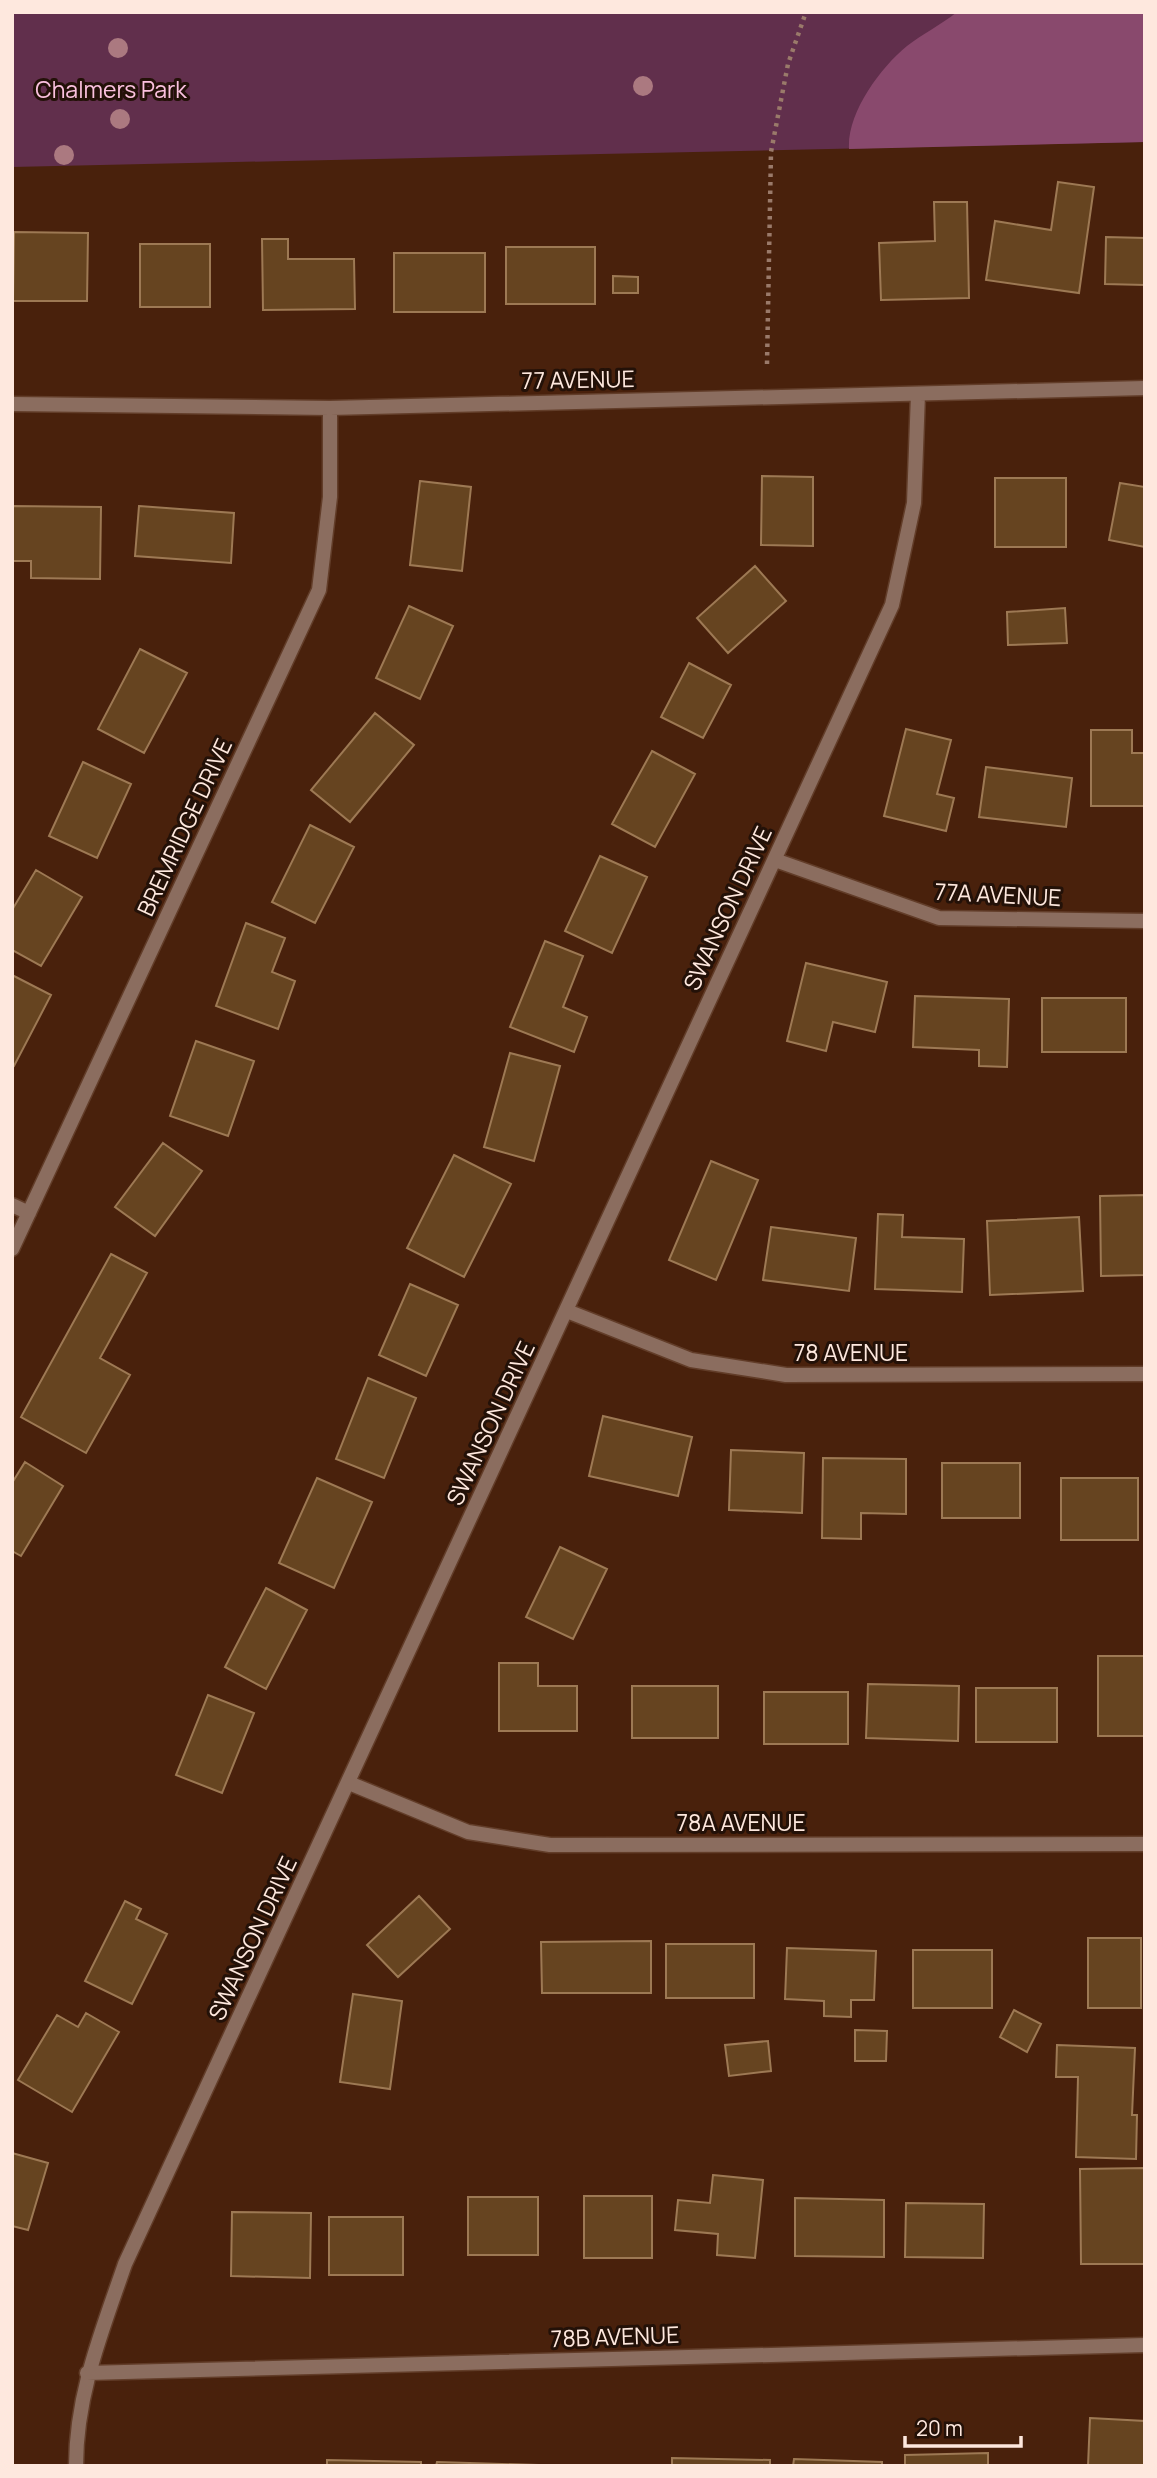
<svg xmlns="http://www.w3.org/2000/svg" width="1157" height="2478" viewBox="0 0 1157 2478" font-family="Manrope,sans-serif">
<rect width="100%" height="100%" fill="#49210c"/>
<!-- green -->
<path fill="#612f4c" d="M12 12H1145V142L12 167Z"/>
<!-- forest -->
<path fill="#89496d" d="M957 12H1145V142L849 149C847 113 880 68 907 46 922 34 941 25 957 12Z"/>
<!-- building -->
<path fill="#664420" stroke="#9d7954" stroke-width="2" d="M1058 182 1094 187 1079 293 986 280 995 221 1051 230Z
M934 202H967L969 298 881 300 879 243 935 241Z
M14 232 88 233 87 301H13Z
M1106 237 1145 238V285L1105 284Z
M262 239H288V259H354L355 309 263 310Z
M140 244H210V307H140Z
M506 247H595V304H506Z
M394 253H485V312H394Z
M613 276 638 277V293H613Z
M762 476 813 477V546L761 545Z
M995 478H1066V547H995Z
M420 481 471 487 462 571 410 565Z
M1120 483 1145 487V547L1109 540Z
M12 506 101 507 100 579 31 578V561H12Z
M139 506 234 513 231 563 135 556Z
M755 566 786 601 728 653 697 618Z
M409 606 453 626 420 699 376 678Z
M1065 608 1067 643 1008 645 1007 612Z
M140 649 187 673 144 753 98 729Z
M689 663 731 685 703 738 661 717Z
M375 713 414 745 350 822 311 790Z
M906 729 951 740 937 794 954 798 946 831 884 816Z
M1091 730H1132V753H1145V806H1091Z
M652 751 695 774 655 847 612 824Z
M83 762 131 784 97 858 49 836Z
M986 767 1072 778 1066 827 979 817Z
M310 825 354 847 315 923 272 902Z
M600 856 647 877 612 953 565 931Z
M36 870 82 897 41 966 12 950V910Z
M246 923 285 938 272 972 295 981 278 1029 216 1006Z
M545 941 583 956 563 1007 587 1017 574 1052 510 1027Z
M806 963 887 982 875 1032 833 1022 826 1051 787 1041Z
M12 975 51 995 14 1066 12 1065Z
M915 996 1009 999 1007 1067 979 1066V1050L913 1047Z
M1042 998H1126V1052H1042Z
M196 1041 254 1061 228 1136 170 1116Z
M510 1053 560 1066 534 1161 484 1147Z
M163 1143 202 1171 155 1236 115 1207Z
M454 1155 511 1184 464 1277 407 1248Z
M711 1161 758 1180 716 1280 669 1260Z
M1145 1195V1275L1101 1276 1100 1196Z
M878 1214 903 1215 902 1237 964 1239 962 1292 875 1289Z
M1079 1217 1083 1291 990 1295 987 1221Z
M771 1227 856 1238 849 1291 763 1280Z
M111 1254 147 1273 100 1358 130 1375 86 1453 21 1417Z
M410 1284 458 1305 426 1376 379 1355Z
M368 1378 416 1398 384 1478 336 1459Z
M603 1416 692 1437 678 1496 589 1476Z
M731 1450 804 1453 802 1513 729 1510Z
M823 1458 906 1459V1514L861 1513V1539L822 1538Z
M25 1462 63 1486 21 1556 12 1551V1483Z
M942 1463H1020V1518H942Z
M317 1478 372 1502 334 1588 279 1563Z
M1061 1478H1138V1540H1061Z
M560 1547 607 1569 573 1639 526 1617Z
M266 1588 307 1610 266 1689 225 1667Z
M1098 1656H1145V1736H1098Z
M499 1663H538V1686H577V1731H499Z
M868 1684 959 1686 958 1741 866 1738Z
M632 1686H718V1738H632Z
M976 1688H1057V1742H976Z
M764 1692H848V1744H764Z
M208 1695 254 1713 222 1793 176 1775Z
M419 1896 450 1929 398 1977 367 1945Z
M125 1901 141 1909 136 1919 167 1934 132 2004 85 1981Z
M1088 1938H1141V2008H1088Z
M651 1941V1993H542L541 1942Z
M666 1944H754V1998H666Z
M787 1948 876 1951 874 2000H851V2017L824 2016V2001L785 1999Z
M913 1950H992V2008H913Z
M353 1994 402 2001 390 2089 340 2082Z
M1014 2010 1041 2024 1027 2052 1000 2037Z
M86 2013 119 2032 72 2112 18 2080 57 2015 78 2027Z
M855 2030 887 2031 886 2061H855Z
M768 2041 771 2071 729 2076 725 2045Z
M1057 2045 1135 2048 1132 2115H1137L1136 2159 1076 2157 1078 2077H1056Z
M12 2153 48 2163 28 2230 12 2226Z
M1145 2168V2264H1081L1080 2169Z
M713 2175 763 2180 755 2258 717 2255 718 2234 675 2230 678 2200 710 2203Z
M584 2196H652V2258H584Z
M468 2197H538V2255H468Z
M795 2198 884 2200V2257L795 2256Z
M906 2203 984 2204 983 2258 905 2257Z
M232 2212 311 2213 310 2278 231 2276Z
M329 2217H403V2275H329Z
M1090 2418 1145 2421 1144 2466H1088Z
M988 2453V2466H905V2455Z
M672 2458 770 2460V2466H672Z
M794 2459 882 2462V2466H793Z
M327 2460 421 2462V2466H327Z
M437 2462 538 2465V2466H436Z"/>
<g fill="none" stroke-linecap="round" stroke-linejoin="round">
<!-- minor casing -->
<g stroke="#623d29" stroke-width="17">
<path id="minor" d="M12 404 330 408 1145 388
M775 860 939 918 1145 921
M12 1205 29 1213
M12 1249 319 590 330 497V408
M567 1311 691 1360 786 1375 1145 1374
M349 1783 468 1832 550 1845 1145 1844
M87 2373 1145 2345
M76 2466C76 2394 102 2331 125 2264L892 605 914 503 918 394"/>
</g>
<!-- path -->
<path stroke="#9a7a6a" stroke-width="4.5" stroke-dasharray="3.5 5" stroke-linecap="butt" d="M767 364 771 152 788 64 806 12"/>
<!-- minor -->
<use href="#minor" stroke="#8b6d5f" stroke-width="14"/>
</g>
<!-- trees -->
<g fill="#ab7980">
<circle cx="118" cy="48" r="10"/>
<circle cx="643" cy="86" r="10"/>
<circle cx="120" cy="119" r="10"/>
<circle cx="64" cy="155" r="10"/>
</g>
<g text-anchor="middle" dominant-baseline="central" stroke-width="6" stroke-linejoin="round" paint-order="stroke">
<!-- park labels -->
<g font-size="23" fill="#fbc1df" stroke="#231108">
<text x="111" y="89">Chalmers Park</text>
</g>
<!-- street labels -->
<g font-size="23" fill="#fee8de" stroke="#231108">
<text transform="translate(578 379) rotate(-1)">77 AVENUE</text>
<text transform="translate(184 827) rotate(-65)">BREMRIDGE DRIVE</text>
<text transform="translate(998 894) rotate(3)">77A AVENUE</text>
<text transform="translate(727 908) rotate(-65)">SWANSON DRIVE</text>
<text x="851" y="1352">78 AVENUE</text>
<text transform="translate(490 1423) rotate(-65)">SWANSON DRIVE</text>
<text x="741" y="1822">78A AVENUE</text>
<text transform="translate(252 1938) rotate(-65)">SWANSON DRIVE</text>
<text transform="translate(615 2336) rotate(-2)">78B AVENUE</text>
</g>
</g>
<!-- border -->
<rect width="1157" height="2478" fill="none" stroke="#fee8de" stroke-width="28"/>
<!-- scale -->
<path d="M905 2436v10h116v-10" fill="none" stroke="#fee8de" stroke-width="3.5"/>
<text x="916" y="2436" font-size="21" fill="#fee8de" stroke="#231108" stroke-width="5" paint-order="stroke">20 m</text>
</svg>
